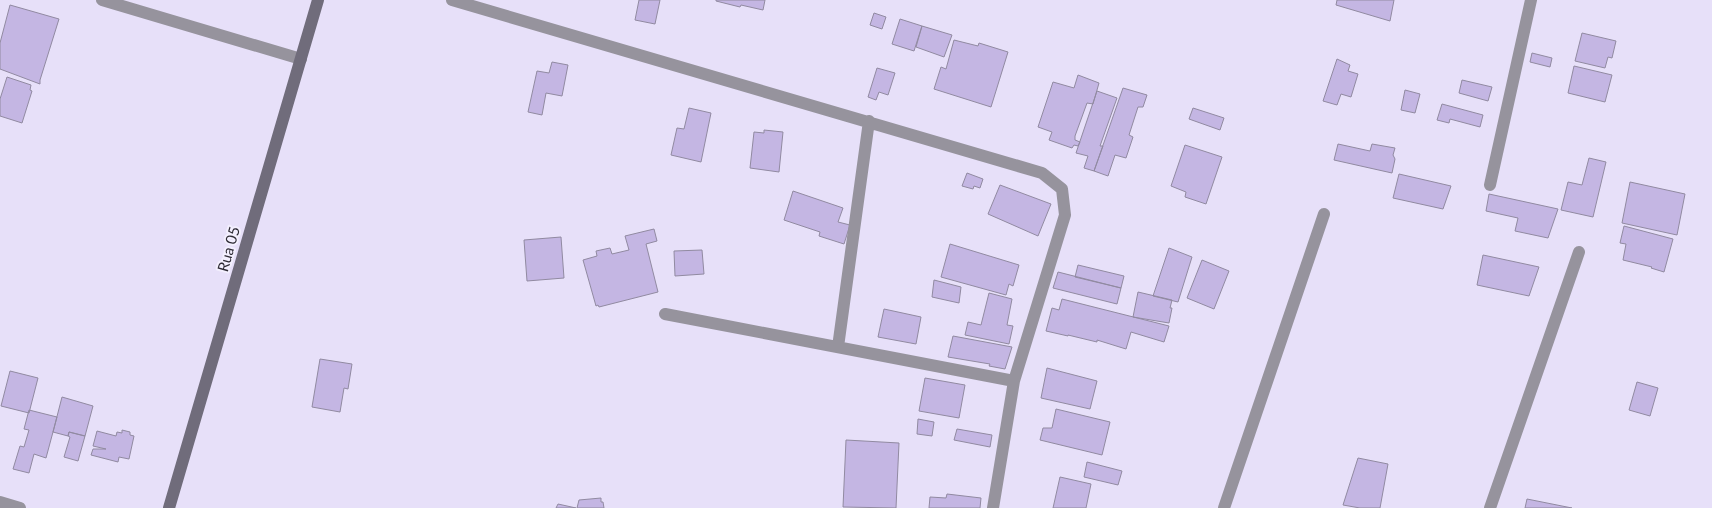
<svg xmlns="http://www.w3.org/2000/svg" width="1712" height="508" viewBox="0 0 1712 508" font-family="Lato,sans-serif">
<rect width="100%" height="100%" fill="#e7e0f9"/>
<!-- building -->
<path fill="#c4b6e3" stroke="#918aa1" d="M639 0H660L655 24 635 20Z
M716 0H765L763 10 741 5 740 7 716 1Z
M1337 0H1394L1390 21 1336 5Z
M10 5 59 19 40 80V84L0 69V43Z
M874 13 886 17 882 29 870 25Z
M900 19 922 26 914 51 892 44Z
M922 26 952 35 944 57 916 47Z
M1582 33 1616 41 1612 58 1608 57 1605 68 1575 61Z
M954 40 978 46 979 43 1008 52 991 107 934 89 941 67 946 69Z
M1532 53 1552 58 1550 67 1530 62Z
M1337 59 1350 65 1348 71 1358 74 1351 97 1341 94 1337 105 1323 101Z
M552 62 568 65 562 96 546 93 542 115 528 112 537 71 549 73Z
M1574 66 1612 75 1605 102 1568 93Z
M877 68 895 73 888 95 879 92 876 100 868 97Z
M1078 75 1099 83 1093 104 1087 103 1075 136V140L1080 142 1078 146 1074 145 1072 148 1049 140 1052 132 1038 127 1053 82 1074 88Z
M7 77 31 85 30 90 32 91 22 123 0 116V99Z
M1462 80 1492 87 1488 101 1459 93Z
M1123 88 1147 95 1143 107H1138L1129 135 1133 137 1126 158 1115 155 1108 176 1094 171Z
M1405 90 1420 94 1415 113 1401 110Z
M1097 91 1117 98 1100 146H1103L1094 171 1084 168 1088 156 1076 153Z
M1442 104 1483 115 1480 127 1450 119 1449 123 1437 120Z
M689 108 711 113 701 162 671 155 677 128 684 129Z
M1193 108 1224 118 1220 130 1189 119Z
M764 130 783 132 779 172 750 168 754 132 764 133Z
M1338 144 1370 151 1372 144 1395 148 1393 155 1395 159 1392 173 1334 160Z
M1185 145 1222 157 1206 204 1185 197 1186 192 1171 186Z
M1589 158 1606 162 1593 217 1561 210 1568 182 1582 185Z
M967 173 983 179 980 188 974 186 973 189 962 186Z
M1399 174 1451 186 1443 209 1393 198Z
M1630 182 1685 194 1677 235 1622 223Z
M1000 185 1051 204 1038 236 988 214Z
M793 191 843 208 838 222 850 225 844 244 819 236 820 232 784 220Z
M1489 194 1558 209 1548 238 1515 231 1518 218 1486 211Z
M1624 226 1673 239 1664 272 1651 268 1652 267 1623 260 1626 244 1620 243Z
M654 229 657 241 646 244 658 292 599 307 598 305 596 306 583 260 597 256 596 251 610 248 612 254 629 250 625 236Z
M561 237 564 278 527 281 524 240Z
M950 244 1019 265 1013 286 1009 284 1006 295 941 277Z
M1169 248 1192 257 1178 302 1153 296Z
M702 250 704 274 675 276 674 251Z
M1483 255 1539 267 1529 296 1477 285Z
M1202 260 1229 271 1214 309 1187 298Z
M1078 265 1124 276 1121 288 1075 277Z
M1058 272 1121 288 1117 304 1053 288Z
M934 280 961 287 959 303 932 297Z
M1138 292 1172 300 1170 308H1172L1169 323 1133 317Z
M989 293 1012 299 1007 325 1013 326 1009 344 965 335 968 322 981 325Z
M1062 299 1169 326 1164 342 1131 332 1126 349 1097 340V342L1068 335V336L1046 331 1052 308 1059 310Z
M884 309 921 317 916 344 878 337Z
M953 336 1012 347 1005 369 989 366 990 364 948 357Z
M320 359 352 364 348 389 344 388 340 412 312 407Z
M1047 368 1097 381 1090 409 1041 398Z
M10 371 38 378 29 413 1 406Z
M925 378 965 385 959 418 919 411Z
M1637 382 1658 388 1650 416 1629 410Z
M62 397 93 406 85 436 69 432 68 436 53 432Z
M1056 409 1110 422 1102 455 1040 440 1043 428H1052Z
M29 410 57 417 46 458 34 454 29 473 13 469 20 446 24 447 29 430 24 429Z
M918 419 934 422 932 436 917 434Z
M957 429 992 435 990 447 954 440Z
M122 430 130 432V435L134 436 129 459 119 457 118 462 91 455 93 449H106L93 446 97 431 116 436 117 432 122 433Z
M69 432 85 436 78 461 64 457 70 437 68 436Z
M846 440 899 443 896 508 843 507Z
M1358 458 1388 464 1380 508H1360L1343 505Z
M1087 462 1122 471 1118 485 1084 477Z
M1060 477 1091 484 1086 508H1053Z
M947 494 981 498 980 508H929L930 497 946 498Z
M601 498V502H603L604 508H577L579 500Z
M1527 499 1572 508H1525Z
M558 504 576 508H556Z"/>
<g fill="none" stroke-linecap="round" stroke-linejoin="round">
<!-- street -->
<path stroke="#96939d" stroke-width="12" d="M102 0 301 59
M452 0 1042 173 1062 189 1065 215 1014 381 993 508
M1490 185 1531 0
M665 314 1014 381
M838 347 869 121
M0 502 20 508
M1224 508 1324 214
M1490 508 1579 252"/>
<!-- secondary -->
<path stroke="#706c7b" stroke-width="12" d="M169 508 318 0"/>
</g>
<g text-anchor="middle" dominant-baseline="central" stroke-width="4" stroke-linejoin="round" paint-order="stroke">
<!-- street labels -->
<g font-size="15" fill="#2e2b35" stroke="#f3effe">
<text transform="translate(228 249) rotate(-74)">Rua 05</text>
</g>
</g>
</svg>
